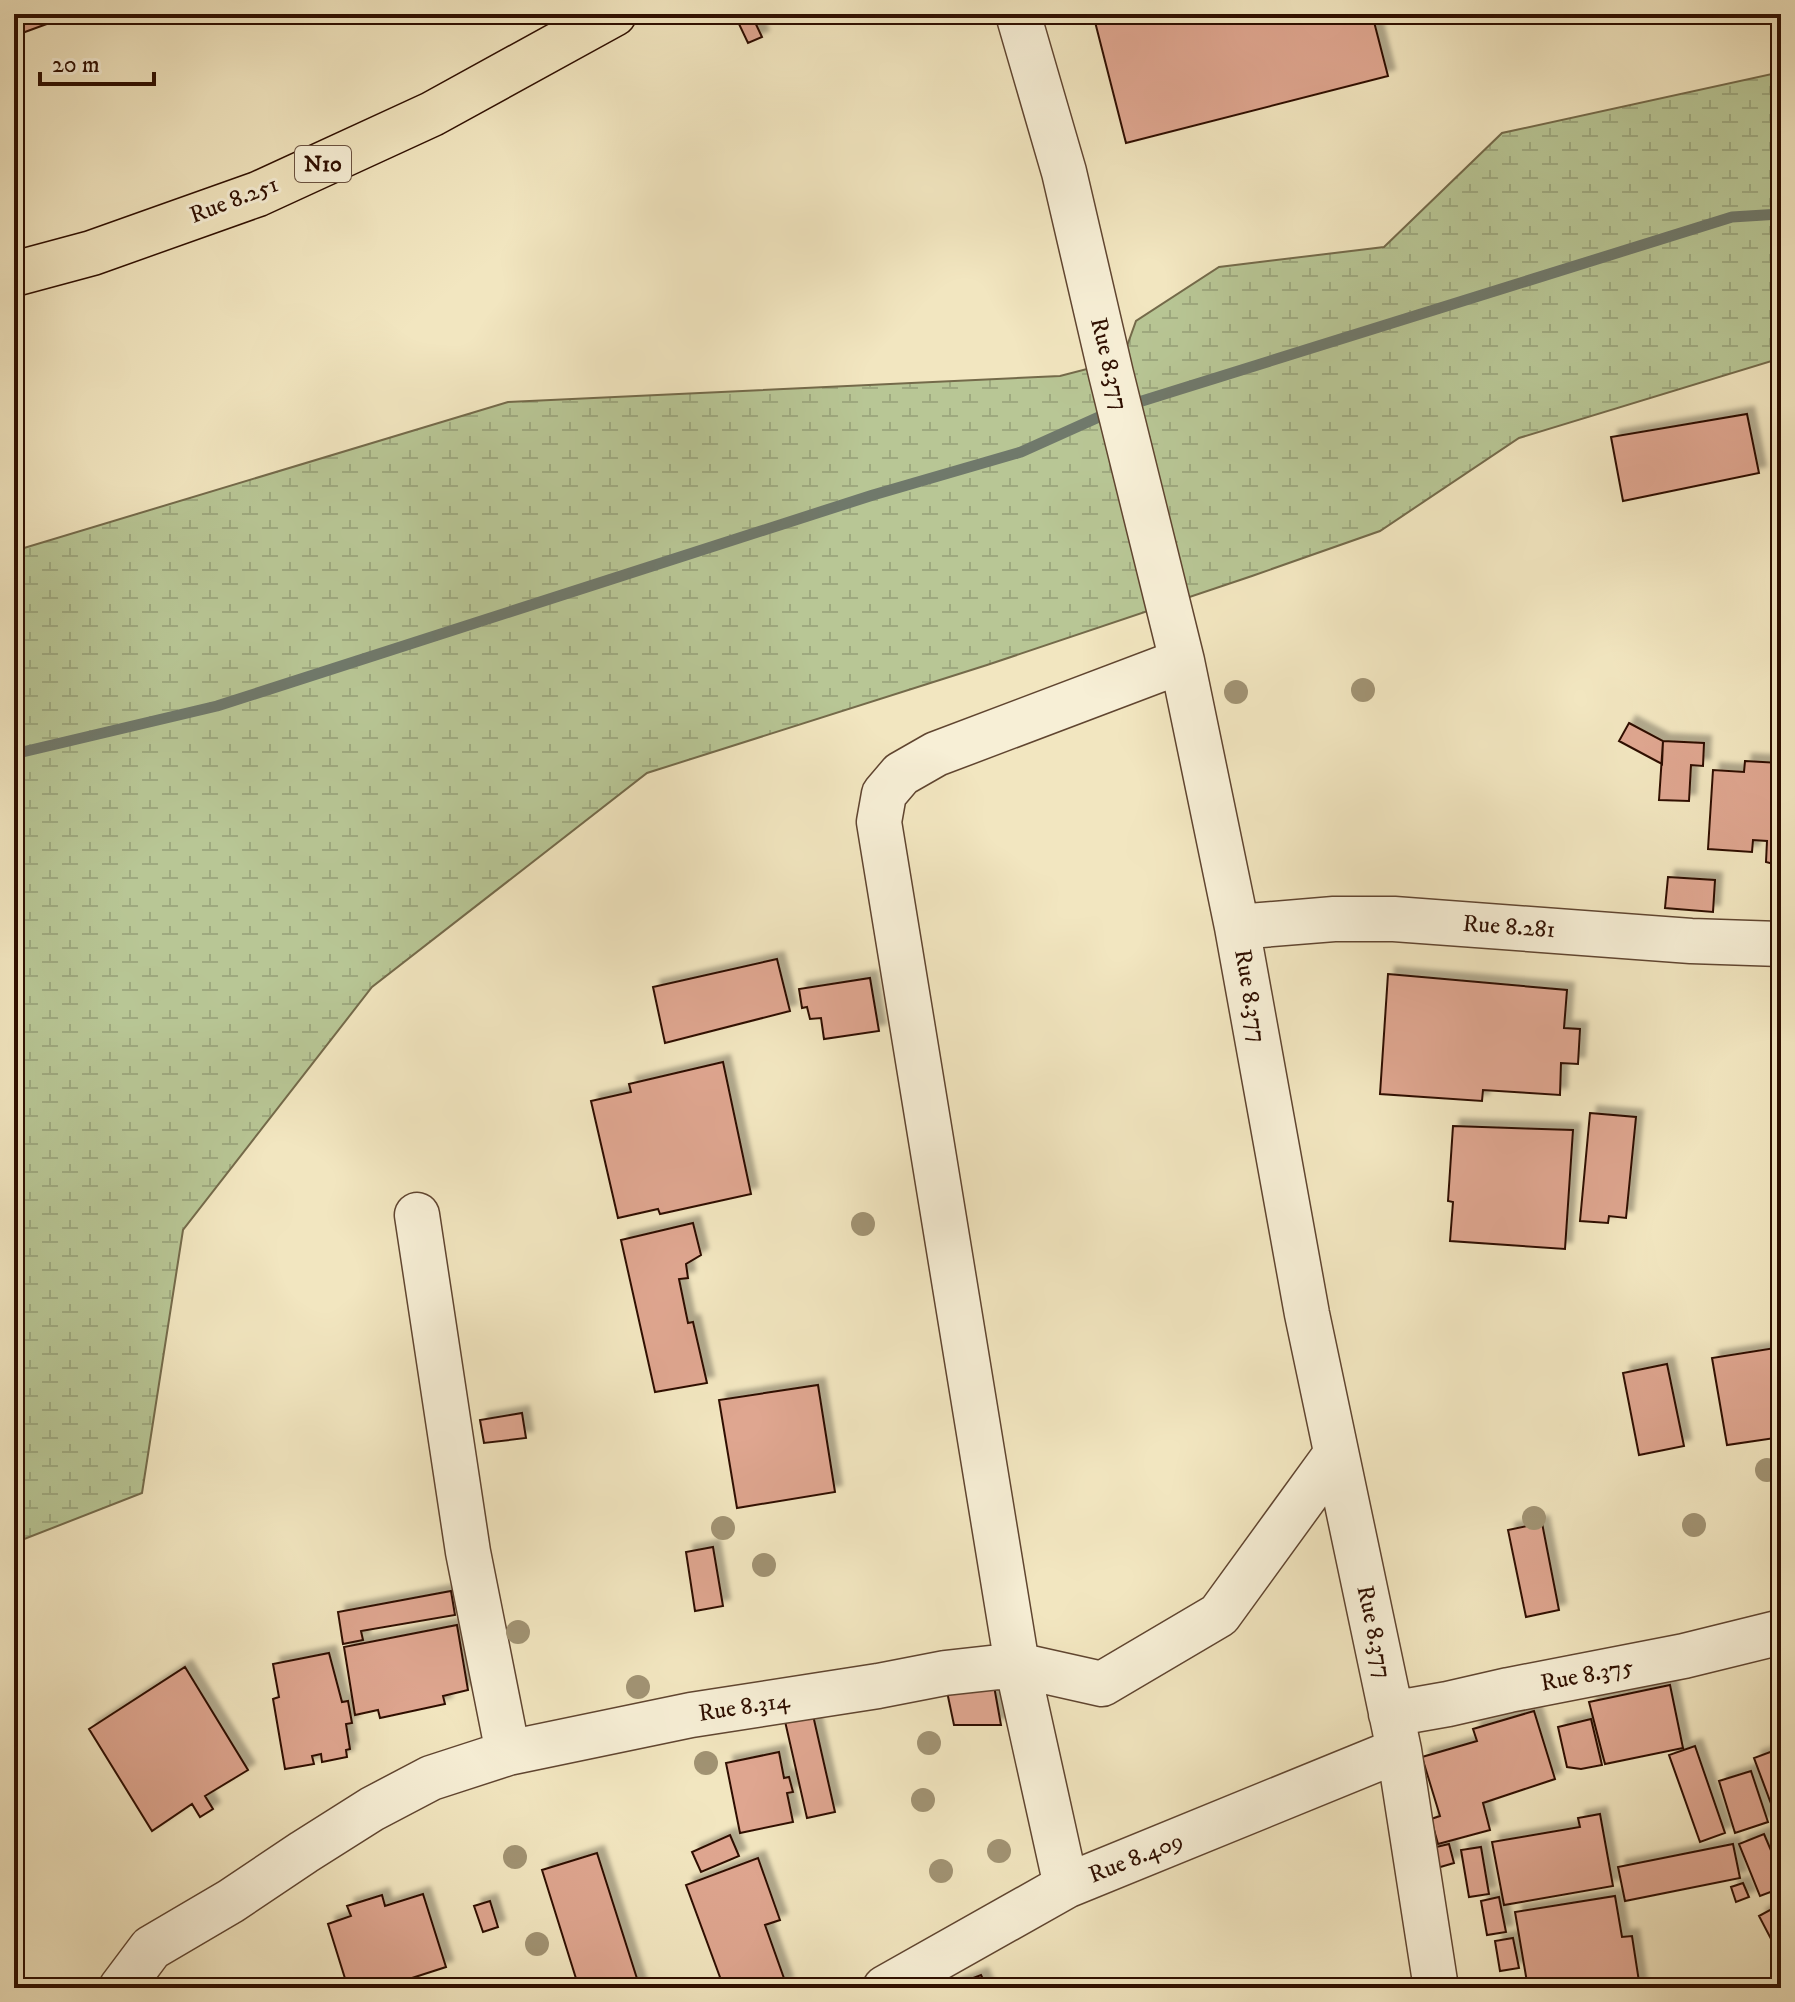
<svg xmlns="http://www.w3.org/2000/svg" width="1795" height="2002" viewBox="0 0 1795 2002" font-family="'IM FELL DW Pica',serif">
<defs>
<pattern id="wetland-marsh" width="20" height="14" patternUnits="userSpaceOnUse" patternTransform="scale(2)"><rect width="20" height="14" fill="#b8c695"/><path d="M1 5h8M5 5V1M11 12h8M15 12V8" fill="none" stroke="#9ea97f"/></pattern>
<filter id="shadow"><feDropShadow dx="7" dy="-7" stdDeviation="2" flood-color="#0004"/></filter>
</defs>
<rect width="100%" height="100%" fill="#f2e6c0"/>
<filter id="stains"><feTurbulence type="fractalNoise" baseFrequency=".0025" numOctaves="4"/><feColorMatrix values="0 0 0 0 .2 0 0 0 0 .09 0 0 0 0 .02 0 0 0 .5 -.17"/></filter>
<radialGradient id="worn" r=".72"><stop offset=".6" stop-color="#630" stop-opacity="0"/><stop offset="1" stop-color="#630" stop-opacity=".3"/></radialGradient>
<!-- wetland -->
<path fill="url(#wetland-marsh)" stroke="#746a4a" stroke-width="2" d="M1781 72V360L1778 359 1519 438 1380 531 1252 576 987 665 647 773 372 987 183 1230 142 1493 14 1543V551L508 402 1060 376 1122 360 1136 321 1219 267 1384 247 1502 133Z"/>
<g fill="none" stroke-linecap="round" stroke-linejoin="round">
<!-- stream -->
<path stroke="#70796b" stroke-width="11" d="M1126 406 1732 217 1781 214
M14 754 217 706 873 495 1021 452 1110 412"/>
</g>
<!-- building -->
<path fill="#dfa690" stroke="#2f0f00" stroke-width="2" filter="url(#shadow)" d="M14 14H74L14 36Z
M1093 14H1372L1388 76 1126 143Z
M753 18 762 37 748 43 739 24Z
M1747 414 1759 473 1623 501 1611 437Z
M1629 723 1663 741 1662 764 1619 741Z
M1663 741 1704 743 1703 766 1691 765 1689 801 1659 800Z
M1745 761 1781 763V866L1766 862 1767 841 1753 840 1752 852 1708 849 1713 770 1744 772Z
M1668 877 1715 880 1713 912 1665 908Z
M777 959 790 1011 665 1043 653 987Z
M1388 974 1567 990 1564 1028 1580 1029 1578 1064 1561 1063 1560 1095 1483 1090 1482 1101 1380 1094Z
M870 978 879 1031 824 1039 821 1018 810 1019 807 1007 802 1008 799 989Z
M723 1062 751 1194 660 1214 658 1209 618 1218 591 1101 631 1092 629 1084Z
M1590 1113 1636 1117 1626 1218 1609 1216 1608 1223 1580 1221Z
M1453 1126 1573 1130 1565 1249 1450 1241 1453 1202 1448 1201Z
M693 1223 701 1255 686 1264 688 1278 679 1279 688 1323 693 1322 707 1383 655 1392 621 1240Z
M1781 1347V1437L1727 1445 1712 1358Z
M1667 1364 1684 1446 1639 1455 1623 1373Z
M818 1385 835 1492 737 1508 719 1400Z
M522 1413 526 1438 484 1443 480 1420Z
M1542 1523 1559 1610 1526 1617 1508 1530Z
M713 1547 723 1606 695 1611 686 1552Z
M451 1591 455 1615 361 1631 363 1640 343 1644 338 1612Z
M457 1625 468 1690 443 1696 445 1704 380 1718 378 1710 355 1715 344 1647Z
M329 1653 342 1702 348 1701 352 1723 346 1724 350 1749 346 1750 347 1757 322 1762 321 1754 312 1756 314 1764 285 1769 273 1699 279 1697 273 1664Z
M185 1667 248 1770 205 1796 213 1809 200 1817 192 1804 152 1831 89 1729Z
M1670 1685 1683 1748 1605 1764 1589 1702Z
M994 1686 1001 1725H954L946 1687Z
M810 1702 835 1812 807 1818 782 1708Z
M1534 1711 1555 1779 1483 1803 1490 1830 1438 1844 1431 1819 1440 1816 1422 1757 1477 1741 1473 1729Z
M1591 1719 1602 1765 1581 1769 1567 1767 1558 1727Z
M1695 1746 1725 1833 1700 1842 1669 1755Z
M1781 1748V1816L1776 1817 1754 1758Z
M779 1752 784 1778 789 1777 793 1792 787 1793 793 1822 740 1833 726 1763Z
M1751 1771 1768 1822 1735 1833 1719 1781Z
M1600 1814 1613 1886 1504 1905 1492 1842 1580 1827 1578 1818Z
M1764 1834 1775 1860 1781 1857V1888L1760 1896 1739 1844Z
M730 1835 739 1856 701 1872 692 1852Z
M1449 1844 1454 1863 1437 1868 1432 1848Z
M1733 1844 1740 1878 1625 1901 1618 1867Z
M1481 1847 1489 1894 1469 1897 1461 1850Z
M597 1853 640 1988H579L542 1870Z
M758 1858 780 1920 765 1925 786 1984 775 1988H724L686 1885Z
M1743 1883 1749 1897 1736 1902 1731 1887Z
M423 1894 446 1967 381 1988H348L328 1924 351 1916 347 1906 382 1895 385 1906Z
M1615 1896 1622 1937 1632 1936 1640 1988H1528L1515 1912Z
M1499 1897 1506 1932 1487 1935 1481 1901Z
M490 1901 498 1927 483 1932 474 1906Z
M1781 1904V1958L1759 1916Z
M1513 1938 1519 1968 1500 1971 1495 1941Z
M981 1975 987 1988H947Z"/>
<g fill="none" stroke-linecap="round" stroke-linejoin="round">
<!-- minor casing -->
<g stroke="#604530" stroke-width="47">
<path id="minor" d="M1018 14 1064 172 1111 374 1182 661 1237 927 1307 1314 1399 1750 1436 1988
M1237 927 1334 919H1394L1691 941 1781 944
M417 1215 468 1552 508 1753
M1391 1714 1448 1704 1509 1690 1684 1656 1781 1632
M1066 1886 1017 1665 879 822 884 794 901 774 936 754 1182 661
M121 1988 151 1948 231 1901 304 1852 372 1809 431 1778 508 1753 691 1715 878 1686 945 1673 1017 1665 1102 1684 1219 1615 1336 1454
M885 1988 1066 1886 1399 1750"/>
</g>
<!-- highway casing -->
<g stroke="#2f0f00" stroke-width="47">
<path id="highway" d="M14 274 92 253 258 194 432 114 614 14"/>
</g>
<!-- minor -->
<use href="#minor" stroke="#f7efd6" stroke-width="44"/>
<!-- highway -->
<use href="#highway" stroke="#f2e6c0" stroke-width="44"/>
</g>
<!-- trees -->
<g fill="#a19373">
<circle cx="1363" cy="690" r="12"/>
<circle cx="1236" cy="692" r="12"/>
<circle cx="863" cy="1224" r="12"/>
<circle cx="1767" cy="1470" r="12"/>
<circle cx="1534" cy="1518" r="12"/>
<circle cx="1694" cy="1525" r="12"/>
<circle cx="723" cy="1528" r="12"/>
<circle cx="764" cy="1565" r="12"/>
<circle cx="518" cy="1632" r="12"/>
<circle cx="638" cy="1687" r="12"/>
<circle cx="929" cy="1743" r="12"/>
<circle cx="706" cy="1763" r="12"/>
<circle cx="923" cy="1800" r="12"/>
<circle cx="999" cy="1851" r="12"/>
<circle cx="515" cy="1857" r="12"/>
<circle cx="941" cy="1871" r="12"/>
<circle cx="537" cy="1944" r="12"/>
</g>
<g text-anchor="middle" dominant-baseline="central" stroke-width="6" stroke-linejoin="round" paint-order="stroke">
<!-- shield labels -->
<rect fill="#f7efd6" stroke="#6b5240" stroke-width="2" x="295" y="146" width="56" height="36" rx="6"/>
<g font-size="22" font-weight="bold" fill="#2f0f00">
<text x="323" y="164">N10</text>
</g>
<!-- street labels -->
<g font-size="24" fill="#2f0f00" stroke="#f7efd6">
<text transform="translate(234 200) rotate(-21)">Rue 8.251</text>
<text transform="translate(1109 364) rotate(76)">Rue 8.377</text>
<text transform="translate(1509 927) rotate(4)">Rue 8.281</text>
<text transform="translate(1250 996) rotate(80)">Rue 8.377</text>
<text transform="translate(1374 1632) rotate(78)">Rue 8.377</text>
<text transform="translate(1587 1675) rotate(-11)">Rue 8.375</text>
<text transform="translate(744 1707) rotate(-9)">Rue 8.314</text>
<text transform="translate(1136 1858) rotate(-22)">Rue 8.409</text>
</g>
</g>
<!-- margin -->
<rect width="1795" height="2002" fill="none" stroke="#f2e6c0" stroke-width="48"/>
<rect x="16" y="16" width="1763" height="1970" fill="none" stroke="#2f0f00" stroke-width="4"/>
<rect x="24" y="24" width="1747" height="1954" fill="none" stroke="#2f0f00" stroke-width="2"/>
<!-- scale -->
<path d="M40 72v12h114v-12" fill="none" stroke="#2f0f00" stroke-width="4"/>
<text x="52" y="72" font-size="24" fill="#2f0f00" stroke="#f7efd6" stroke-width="6" paint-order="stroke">20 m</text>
<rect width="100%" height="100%" filter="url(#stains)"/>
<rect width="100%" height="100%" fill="url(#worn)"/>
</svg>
